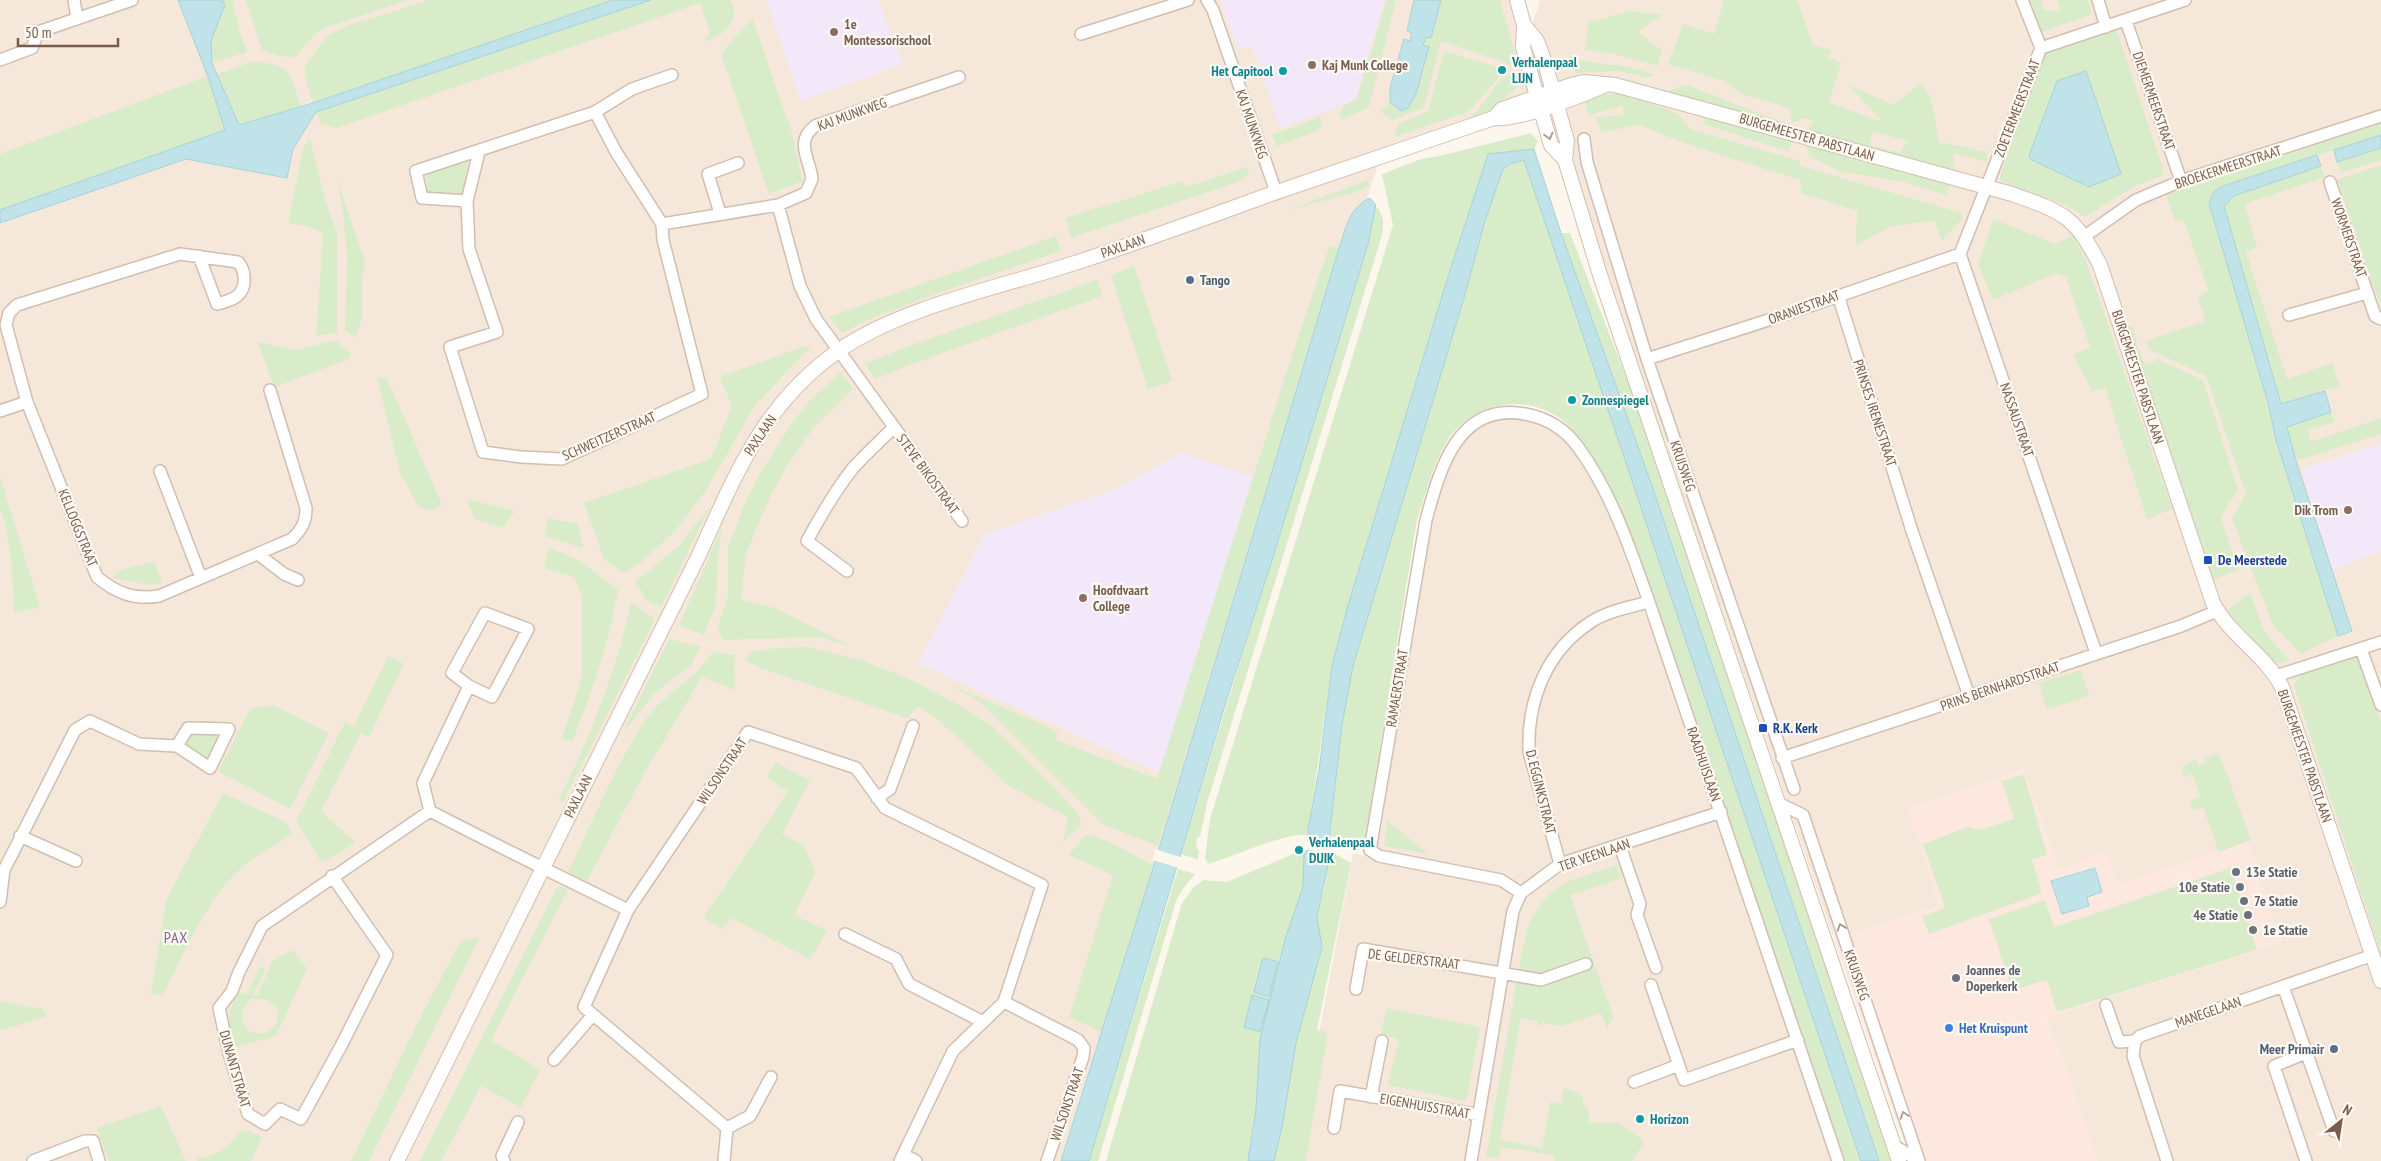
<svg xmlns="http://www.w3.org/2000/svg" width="2381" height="1161" viewBox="0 0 2381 1161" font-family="'PT Sans Narrow',sans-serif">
<rect width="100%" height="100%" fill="#fdf6ec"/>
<!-- residential -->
<path fill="#f5e8da" d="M0 0H1514L1528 39 1540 0H2381V1161H2098L2047 1017 2281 943 2248 842 2118 885 2059 870 2023 769 1940 906 1834 939 1548 101 1379 160 1074 1161H0Z
M1506 410 1551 420 1592 470 1720 816 1835 1161H1295L1353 854 1369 856 1430 499 1461 435Z"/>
<!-- commercial -->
<path fill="#fde8e0" d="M2023 769 2059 870 2107 851 2118 885 2248 842 2282 943 2047 1017 2098 1161H1911L1834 939 1939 906 1907 809Z"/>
<!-- education -->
<path fill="#f3e8fa" d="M766 0H878L903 64 801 101Z
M1220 0H1384L1356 100 1280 128 1252 45 1238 49Z
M2381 444V551L2333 570 2301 469Z
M1181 453 1253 477 1160 773 918 663 985 534 1116 489Z"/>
<!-- green -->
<path fill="#d8ecc9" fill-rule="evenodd" d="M222 0H232L240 33 247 52 212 63 211 41 225 5Z
M246 0H408L327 27 314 35 295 57 280 56 262 50Z
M429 0H613L313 103 306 80 305 66 327 36 347 26Z
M651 0H730C743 18 722 39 704 41L710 32 700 3 336 128 320 123 316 112Z
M1387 0H1396L1369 107 1342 120 1339 114 1346 104 1356 100Z
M1441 0H1500L1517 60 1513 65 1441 41 1424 108 1392 120 1381 112 1390 102 1401 111 1413 103 1428 47 1423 45 1426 36 1431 38Z
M1724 0H1797L1813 45 1832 50 1828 57 1841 63 1829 103 1883 122 1848 85 1894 105 1921 82 1931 98 1939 142 1988 152 1986 162 1953 153 1954 166 1947 196 1900 181 1842 172 1810 157 1804 140 1813 121 1805 118 1792 123 1790 109 1743 94 1721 80 1668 64 1683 24 1714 34ZM1872 131 1907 141H1908L1900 152 1870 146Z
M2028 0H2041L2044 10 2061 11 2057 0H2088L2092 14 2039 33Z
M1630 11 1662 15 1638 31 1653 45 1662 49 1658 66 1614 54 1585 50 1588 23Z
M752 18 791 130 803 181 769 194 721 54Z
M2116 29 2163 169 2162 176 2135 186 2085 217 2064 204 1999 180 2028 96 2046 53 2053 49ZM2086 72 2121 174H2120L2057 81Z
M1444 51 1506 70 1468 112 1395 137 1398 124 1428 111Z
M1573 60 1625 66 1654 74 1648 78 1618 71 1575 73Z
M254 61 277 65 289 73 301 106 239 125 217 74Z
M1510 74 1517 75C1522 91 1509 94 1499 102 1488 110 1492 115 1477 119L1472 116C1486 103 1494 83 1510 74Z
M205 77H208L225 130 0 210V154Z
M1687 85 1794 127 1793 139 1788 151 1703 124 1705 118 1727 119 1685 107 1667 91Z
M1596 94H1623L1669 110 1680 116 1690 129 1800 161V166L1962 213V219L1942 241 1934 221 1892 226 1856 245 1857 211 1801 193 1800 180 1690 145 1639 125 1602 132 1597 122V117L1623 115V105L1591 115 1587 111 1584 98Z
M1321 117V126L1317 131 1277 146 1272 135Z
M2381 123V135L2223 186 2214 192 2276 440 2338 636 2301 654 2273 625 2232 519 2246 493 2206 376 2149 349 2146 341 2203 322 2205 318 2198 298 2208 290 2184 220 2175 221 2166 195Z
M1531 133 1538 141 1534 149 1488 154 1446 283 1347 609 1332 666 1308 835C1281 833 1236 856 1208 864L1205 858 1210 819 1393 225 1382 174 1421 159 1439 156Z
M310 138 325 200 337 232V333L316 336 323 233 306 226 288 223 303 149Z
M2381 148V160L2340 173 2337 162Z
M1525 160 1861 1161H1845C1803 1036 1759 911 1718 785 1697 722 1676 660 1654 598 1633 541 1613 474 1572 429 1537 390 1472 399 1446 443 1432 466 1426 494 1417 520L1364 845 1330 836 1342 725 1353 666 1466 291 1484 224 1503 169 1510 164Z
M468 162 462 193 427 192 426 173Z
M2381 165V307L2337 180Z
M2321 166 2325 177 2245 204 2257 248 2246 252 2287 379 2332 363 2340 386 2281 404 2224 206 2234 196Z
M1246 167 1249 174 1241 181 1071 238 1066 218 1183 181 1186 187Z
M336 177 365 261 362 278V318L355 338 345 330 347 256 343 211Z
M1368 180V185L1364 190 1288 210Z
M1378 208 1383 219V232L1207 803 1200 837H1197L1196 848 1199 850 1198 860 1181 854 1368 244 1375 209Z
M1993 219 2056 244 2073 235 2085 258 2172 509 2147 519 2105 388 2092 391 2073 355 2090 347 2066 277 2057 273 1993 300 1978 264Z
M1561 233H1570L1628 382 1892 1161H1879L1651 483Z
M1056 236 1061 251 927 297 870 319 842 333 829 317Z
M1330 245 1339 248 1158 846 1104 825 979 701 949 684 1057 731 1056 740 1157 779 1294 349Z
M1134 266 1172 381 1148 389 1111 275Z
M1097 280 1102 296 912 364 875 379 865 364 906 347Z
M2125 326H2132L2142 360 2149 365 2157 359 2203 380 2238 490 2221 517 2238 570 2209 581Z
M336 340 351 353 347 360 274 387 258 342 296 350Z
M802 347H811L756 404 706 490 675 531 643 561 624 573 604 559 584 503 711 459 732 406 720 377Z
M841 372 853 389 814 427 787 466 771 494 746 554 741 600 775 608 851 646 818 637 723 640 717 630 728 595V547L744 506 761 472 792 423 809 401Z
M377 377 387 378 442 505 430 511 419 507 400 473Z
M2331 412 2334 422 2308 430 2311 442 2381 418V434L2296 461 2287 426Z
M0 476 40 607 14 613 12 567 6 528 0 509Z
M466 499 515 511 503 528 475 519Z
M711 505 661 607 645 600 642 591 634 582 678 547Z
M548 518 578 524 583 548 545 536Z
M722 528 718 557 716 604 704 635 679 625Z
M549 547 580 561 618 590C609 643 592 693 572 742L562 738 582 677V596L574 577 544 568Z
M154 561 162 583 148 585 113 578 118 571Z
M2250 593 2265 633 2290 661 2276 663 2225 612Z
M631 602 655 619 563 802 559 800C590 736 617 672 631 602Z
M669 639 701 647 690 666 656 692 622 734Z
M808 647 860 660 907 678 963 707 992 726 1052 785 1080 816 1081 825 1063 842 1068 817 1009 786 936 718 918 706 907 718 761 668 746 661 749 652 776 648Z
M715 652 736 655 734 665 735 690 702 677 645 772 587 881 568 872C593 821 615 766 646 719 664 693 693 682 711 654Z
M2359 655 2381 721V954L2294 685 2301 674Z
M388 656 404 664 369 737 361 733 321 811 356 843 323 862 320 860 296 821 345 722 354 726Z
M2081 670 2089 696 2047 709 2039 683Z
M274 705 329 733 290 809 218 771 251 708Z
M193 733 220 735 209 758 185 746Z
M2219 753 2251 840 2219 852 2203 807 2193 810 2190 801 2201 797 2192 774 2184 777 2182 767 2196 759 2198 766 2206 763 2205 758Z
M775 762 810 781 782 834 805 846 815 873 794 915 827 931 810 959 731 918 722 929 703 918 788 792 767 777Z
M2024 775 2047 855 2032 859 2042 893 1929 934 1922 916 1945 908 1923 844 1968 827 1979 830 2014 819 2002 781Z
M223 793 285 822 292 834C273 846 249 859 233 876 202 909 184 954 163 994H151L166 900Z
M1387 820 1428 854 1384 846Z
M1086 834C1106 838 1134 856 1154 865L1102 1032 1069 1017 1113 875 1069 855Z
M1329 851 1351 863 1317 1030 1326 1032 1327 1039 1306 1161H1274L1282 1127 1296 1043 1322 947 1317 917 1325 885Z
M1293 854H1304L1303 887 1286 936 1260 1039 1256 1109 1248 1161H1106L1182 903 1194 887 1203 880 1227 882Z
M1617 865 1622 878 1570 895 1614 1019 1610 1021 1607 1029 1601 1013 1561 1026 1542 1023 1541 1026 1538 1025V1021L1521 1018 1500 1140 1542 1148 1550 1102 1561 1104 1564 1088 1572 1090 1583 1097V1105L1589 1109V1123L1617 1122 1642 1138 1643 1144 1632 1161H1555L1553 1155 1501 1147 1499 1158 1486 1156 1521 956 1529 922 1546 897 1556 888 1567 882Z
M2231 868 2257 950 2057 1012 2047 980 2012 990 1989 919 2045 900 2054 927Z
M1178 869 1195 874 1182 890 1176 901 1098 1161H1089Z
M558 886 568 890 491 1040 540 1069 521 1107 481 1086 441 1161H420Z
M480 937 369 1161H351L417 1024 460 942Z
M294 950 307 969 276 1036 236 1047C227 1019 224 1018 239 992L247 994 260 966 265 970 253 995H257L269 970V964L280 956ZM251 999H266L278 1010C278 1030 269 1036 250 1032 240 1020 239 1009 251 999Z
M0 1001 43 1009 47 1016 0 1031Z
M1387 1008 1480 1027 1466 1101 1388 1085 1399 1039 1381 1034Z
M161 1106 186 1161H109L97 1128Z
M249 1131 262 1137 251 1161H197L196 1159C218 1153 226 1151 239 1132Z"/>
<!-- water -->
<path fill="#bfe3e8" stroke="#a5d3da" d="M178 0H222L225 5 211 41 212 63 239 125 313 103 613 0H651L316 112 293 149 287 178 186 159 0 223V210L225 130 208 77Z
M1414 0H1441L1431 38 1426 37 1423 45 1429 47 1416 94 1408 108 1401 111 1390 102V88L1404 39 1410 41 1412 33 1407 31Z
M2086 71 2121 174 2089 187 2032 160 2029 156 2057 81Z
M2381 135V148L2337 162 2334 150Z
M1534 149 1561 233 1651 483 1879 1161H1861L1524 160 1510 164 1503 169 1484 224 1466 291 1353 666 1342 725 1330 831 1329 860 1317 917 1322 947 1296 1043 1282 1127 1274 1161H1248L1256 1109 1260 1039 1286 936 1303 887 1304 854 1308 849V830L1319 770 1332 666 1347 609 1446 283 1488 154Z
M2317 155 2321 166 2234 196 2224 206 2281 404 2325 391 2331 412 2287 427 2296 461 2352 631 2338 636 2276 440 2268 403 2209 203 2214 192 2223 186Z
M1370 198 1376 205 1368 244 1274 554 1227 699 1089 1161H1061L1154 865 1339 248C1347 226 1348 209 1370 198Z
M2095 868 2102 892 2087 897 2089 906 2062 914 2051 881Z
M1263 958 1278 962 1269 997 1254 992Z
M1252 995 1269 1000 1260 1032 1244 1027Z"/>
<!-- pier -->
<path fill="#fdf6ec" d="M1306 837 1332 841 1331 854 1304 849Z
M1155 849 1183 858 1179 868 1153 860Z"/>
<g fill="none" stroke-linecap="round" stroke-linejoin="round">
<!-- minor casing -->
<g stroke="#d1beb0" stroke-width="14">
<path id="minor" d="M74 0 77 19
M1207 0 1213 10 1276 192
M2022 0 2041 48 1960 254 2096 653
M2098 0 2106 27
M2126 21 2181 181
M1081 34 1188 0
M2041 48 2185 0
M0 60 32 48 38 32 132 0
M1584 139 1587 162 1647 359 1794 789
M479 152 467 201 469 249 497 332 450 347 483 452 521 457 562 459 702 394 663 240 662 224 616 152 595 112
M2330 182 2375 316 2381 319
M467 201 422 198 416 171 595 112 632 89 672 75
M778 205 800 286 816 319 962 521
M720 213 708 174 738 163
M662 224 778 205 806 193 812 179C810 159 794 142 815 126L959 77
M2085 236 2136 200 2181 181 2381 116
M199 256 217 304C224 302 231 301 237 296 247 288 246 271 238 262L180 254 17 305 9 313 6 325 27 402 97 577C116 593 134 600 159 596L292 539C302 529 306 522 306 508L270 390
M1838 295 1912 531 1969 696
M2289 315 2367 293
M1647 359 1781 316 1960 254
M0 411 27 402
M160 471 201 578
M258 554 284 574 298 580
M847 571 807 541C821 515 835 491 853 468 866 454 881 440 894 427
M485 613 528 629 492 697 469 686 452 673Z
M2361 649 2381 705
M2276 676 2381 642
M1782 758 2181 626 2217 611
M877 798 890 789 913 726
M1778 803 1803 815 1919 1161
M430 811C495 845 562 877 628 910
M20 836 76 861
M1620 846 1640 904 1637 915 1656 968
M1560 864 1529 752C1527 701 1546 651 1591 622 1608 611 1630 607 1649 602
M332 876 387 955 341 1046 301 1119 280 1109 265 1124 248 1114 229 1053 219 1008 232 991 239 972 262 926 430 811 423 783 469 686
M1521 893 1501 880 1379 856 1370 850 1426 520C1440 468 1458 402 1525 414 1547 418 1565 429 1578 447 1612 493 1630 549 1649 602L1838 1161
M0 902 4 870 75 730 90 721 139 744 177 746 210 768 229 729 188 728 177 746
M845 934 896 959 909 984 983 1022
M1651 985 1684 1080 1798 1040
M2283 986 2334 1131
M1356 989 1363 949 1541 980 1586 964
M1004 1002 1078 1040 1084 1048 1083 1057 1047 1161
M2106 1005 2119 1042 2135 1041
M2306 1053 2274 1066 2306 1161
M554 1060 593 1015
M1634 1082 1679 1065
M1371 1097 1382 1041
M727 1128 750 1116 771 1077
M1334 1128 1340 1091 1479 1115
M1893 1145 1919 1161
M904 1155 916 1161
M33 1161 85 1141H93L99 1161
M504 1161 502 1156 518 1122
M724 1161 727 1128 584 1007 628 910 748 732 856 768 885 808 1042 885 1004 1002 953 1051 900 1161
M1471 1161 1513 911 1521 893 1560 864 1721 812
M2167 1161 2133 1056 2135 1041 2140 1036 2373 955"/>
</g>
<!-- tertiary casing -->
<g stroke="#d1beb0" stroke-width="16">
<path id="tertiary" d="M1517 0 1524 25 1523 47 1551 145 1565 160
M1524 25 1537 41 1545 63 1567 141 1565 160 1600 275 1899 1161
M1494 118 1502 109 1571 85 1584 82 1615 85 2012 194C2063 212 2075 216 2100 265L2213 603C2230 636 2265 654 2282 687L2381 981
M397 1161 698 557C735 476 762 405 838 351 901 307 1001 287 1075 263 1143 241 1210 216 1277 192 1349 167 1422 143 1494 118 1520 121 1580 96 1606 85"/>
</g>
<!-- minor -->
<use href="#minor" stroke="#fff" stroke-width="11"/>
<!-- tertiary -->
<use href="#tertiary" stroke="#fff" stroke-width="14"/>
</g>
<!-- one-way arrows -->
<defs><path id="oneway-chevron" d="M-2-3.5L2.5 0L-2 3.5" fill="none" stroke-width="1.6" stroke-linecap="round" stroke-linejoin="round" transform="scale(1.25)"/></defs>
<g stroke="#af9d94">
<use href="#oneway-chevron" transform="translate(1549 136) rotate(75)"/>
<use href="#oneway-chevron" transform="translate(1841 927) rotate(-109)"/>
<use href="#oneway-chevron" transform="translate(1904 1115) rotate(-108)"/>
</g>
<!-- markers -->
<g fill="#8d6e63" stroke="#fffaf3" stroke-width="2">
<circle cx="834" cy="32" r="5"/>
<circle cx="1312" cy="65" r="5"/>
<circle cx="2348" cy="510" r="5"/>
<circle cx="1083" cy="598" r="5"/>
</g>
<g fill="#0f9aa8" stroke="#fffaf3" stroke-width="2">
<circle cx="1502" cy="70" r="5"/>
<circle cx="1283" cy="71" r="5"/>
<circle cx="1572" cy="400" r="5"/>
<circle cx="1299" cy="850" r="5"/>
<circle cx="1640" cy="1119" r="5"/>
</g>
<g fill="#5c6f8a" stroke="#fffaf3" stroke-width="2">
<circle cx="1190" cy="280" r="5"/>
<circle cx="2334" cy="1049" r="5"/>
</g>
<g fill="#1a4fb4" stroke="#fffaf3" stroke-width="2">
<rect x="2203" y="555" width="10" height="10" rx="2.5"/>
<rect x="1758" y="723" width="10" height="10" rx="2.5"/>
</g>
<g fill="#6b7280" stroke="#fffaf3" stroke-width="2">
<circle cx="2236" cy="872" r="5"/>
<circle cx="2240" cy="887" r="5"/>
<circle cx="2244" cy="901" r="5"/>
<circle cx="2248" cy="915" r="5"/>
<circle cx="2253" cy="930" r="5"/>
<circle cx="1956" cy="978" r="5"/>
</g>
<circle fill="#3f7fe0" stroke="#fffaf3" stroke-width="2" cx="1949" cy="1028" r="5"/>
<g text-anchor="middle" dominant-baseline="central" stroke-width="4.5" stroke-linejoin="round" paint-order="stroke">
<!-- education labels -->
<g font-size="14" font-weight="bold" fill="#785e54" stroke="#fffaf3" text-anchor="start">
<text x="844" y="24">1e<tspan x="844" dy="16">Montessorischool</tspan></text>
<text x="1322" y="65">Kaj Munk College</text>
<text x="2338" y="510" text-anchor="end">Dik Trom</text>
<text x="1093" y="590">Hoofdvaart<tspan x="1093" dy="16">College</tspan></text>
</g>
<!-- culture labels -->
<g font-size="14" font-weight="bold" fill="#0d838f" stroke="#fffaf3" text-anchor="start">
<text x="1512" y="62">Verhalenpaal<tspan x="1512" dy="16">LIJN</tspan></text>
<text x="1273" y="71" text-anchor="end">Het Capitool</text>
<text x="1582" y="400">Zonnespiegel</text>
<text x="1309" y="842">Verhalenpaal<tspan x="1309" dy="16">DUIK</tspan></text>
<text x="1650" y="1119">Horizon</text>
</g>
<!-- street labels -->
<g font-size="14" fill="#7a5c4d" stroke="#fffaf3">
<text transform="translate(2154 101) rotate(71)">DIEMERMEERSTRAAT</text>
<text transform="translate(2017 108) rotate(-69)">ZOETERMEERSTRAAT</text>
<text transform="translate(852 114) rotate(-20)">KAJ MUNKWEG</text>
<text transform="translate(1252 124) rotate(71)">KAJ MUNKWEG</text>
<text transform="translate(1807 137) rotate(16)">BURGEMEESTER PABSTLAAN</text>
<text transform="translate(2228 167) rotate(-18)">BROEKERMEERSTRAAT</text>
<text transform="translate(2349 238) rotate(71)">WORMERSTRAAT</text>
<text transform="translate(1123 246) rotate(-19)">PAXLAAN</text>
<text transform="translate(1804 307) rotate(-20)">ORANJESTRAAT</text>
<text transform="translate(2138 377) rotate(72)">BURGEMEESTER PABSTLAAN</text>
<text transform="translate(1875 413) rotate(72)">PRINSES IRENESTRAAT</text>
<text transform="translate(2017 420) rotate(71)">NASSAUSTRAAT</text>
<text transform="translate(760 435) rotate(-56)">PAXLAAN</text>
<text transform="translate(609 436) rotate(-24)">SCHWEITZERSTRAAT</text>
<text transform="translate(1683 466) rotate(71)">KRUISWEG</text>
<text transform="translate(928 474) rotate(54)">STEVE BIKOSTRAAT</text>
<text transform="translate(78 528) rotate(68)">KELLOGGSTRAAT</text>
<text transform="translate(2000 686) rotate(-19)">PRINS BERNHARDSTRAAT</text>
<text transform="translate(1397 688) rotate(-81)">RAMAERSTRAAT</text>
<text transform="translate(2305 756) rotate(71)">BURGEMEESTER PABSTLAAN</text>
<text transform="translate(1704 764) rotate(71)">RAADHUISLAAN</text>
<text transform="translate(722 771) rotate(-56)">WILSONSTRAAT</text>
<text transform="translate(1541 792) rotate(76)">D. EGGINKSTRAAT</text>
<text transform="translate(578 796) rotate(-64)">PAXLAAN</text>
<text transform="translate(1594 855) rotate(-19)">TER VEENLAAN</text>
<text transform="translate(1414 959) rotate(7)">DE GELDERSTRAAT</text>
<text transform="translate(1857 975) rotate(71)">KRUISWEG</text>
<text transform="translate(2208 1012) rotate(-19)">MANEGELAAN</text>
<text transform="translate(235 1069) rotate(74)">DUNANTSTRAAT</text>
<text transform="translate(1067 1104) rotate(-71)">WILSONSTRAAT</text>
<text transform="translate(1425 1106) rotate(10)">EIGENHUISSTRAAT</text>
</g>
<!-- service labels -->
<g font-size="14" font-weight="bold" fill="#4e5e75" stroke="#fffaf3" text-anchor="start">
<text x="1200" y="280">Tango</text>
<text x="2324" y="1049" text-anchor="end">Meer Primair</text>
</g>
<!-- transit labels -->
<g font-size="14" font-weight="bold" fill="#164399" stroke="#fffaf3" text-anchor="start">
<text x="2218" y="560">De Meerstede</text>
<text x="1773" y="728">R.K. Kerk</text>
</g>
<!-- worship labels -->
<g font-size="14" font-weight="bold" fill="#5b616d" stroke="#fffaf3" text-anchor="start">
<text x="2246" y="872">13e Statie</text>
<text x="2230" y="887" text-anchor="end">10e Statie</text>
<text x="2254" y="901">7e Statie</text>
<text x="2238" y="915" text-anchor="end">4e Statie</text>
<text x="2263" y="930">1e Statie</text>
<text x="1966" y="970">Joannes de<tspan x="1966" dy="16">Doperkerk</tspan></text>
</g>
<!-- shop labels -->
<g font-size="14" font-weight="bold" fill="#366cbe" stroke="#fffaf3" text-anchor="start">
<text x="1959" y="1028">Het Kruispunt</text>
</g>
<!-- quarter labels -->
<g font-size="16" letter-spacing="1" fill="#846695" stroke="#fffaf3">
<text x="176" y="937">PAX</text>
</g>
</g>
<!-- north arrow -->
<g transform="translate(2341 1121) rotate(30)" stroke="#fffaf3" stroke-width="4" paint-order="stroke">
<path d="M0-4L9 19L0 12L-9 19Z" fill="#7a5c4d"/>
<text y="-8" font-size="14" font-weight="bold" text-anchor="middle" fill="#7a5c4d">N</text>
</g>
<!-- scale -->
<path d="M18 38v8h100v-8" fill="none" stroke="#7a5c4d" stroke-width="2.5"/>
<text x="25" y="38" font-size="15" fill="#7a5c4d" stroke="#fffaf3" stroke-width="4" paint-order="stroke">50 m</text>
</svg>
